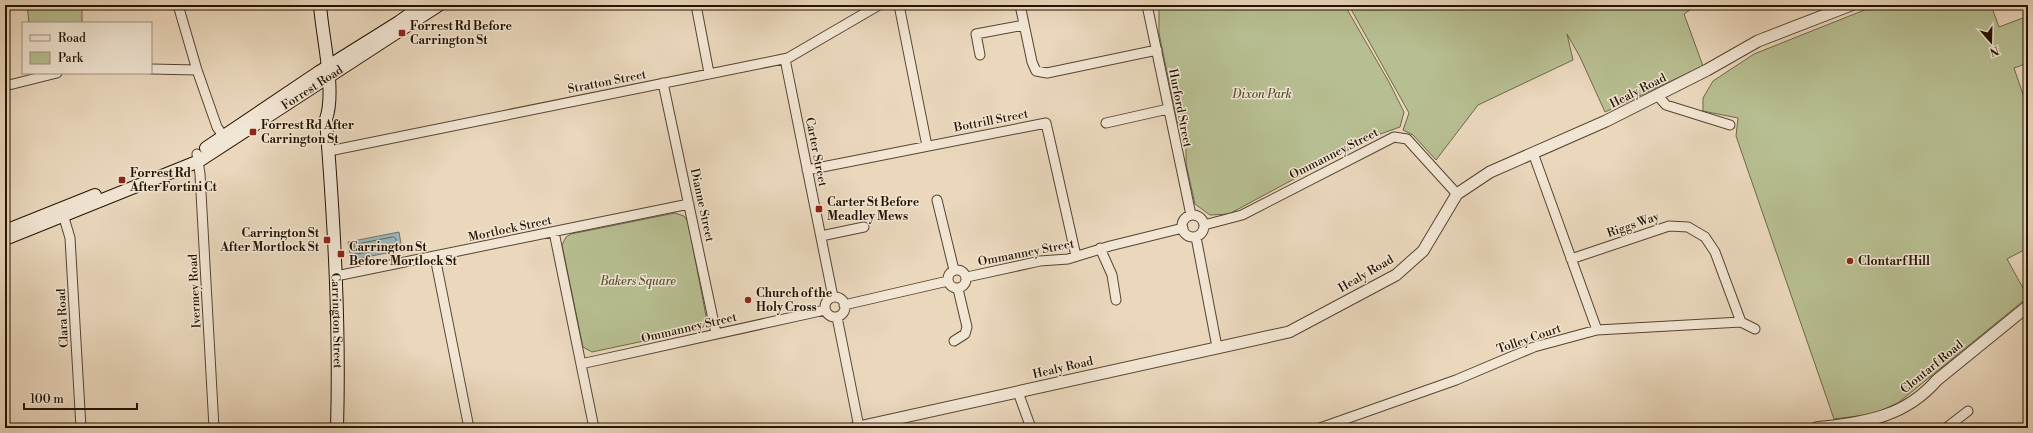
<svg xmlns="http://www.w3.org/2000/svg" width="2033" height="433" viewBox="0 0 2033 433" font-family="'Libre Bodoni',serif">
<rect width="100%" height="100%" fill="#ead7bc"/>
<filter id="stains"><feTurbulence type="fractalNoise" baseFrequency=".005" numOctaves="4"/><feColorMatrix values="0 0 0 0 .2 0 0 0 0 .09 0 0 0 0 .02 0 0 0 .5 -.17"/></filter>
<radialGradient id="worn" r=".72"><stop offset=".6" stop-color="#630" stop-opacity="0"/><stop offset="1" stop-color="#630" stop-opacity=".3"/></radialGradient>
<!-- green -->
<path fill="#b7be91" stroke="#6e6849" d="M27 5H82V23H29Z
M1157 5H1347L1348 11 1389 82 1404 112 1400 127 1372 137 1229 214 1210 215 1195 204 1186 164V142L1177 121 1159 33V11Z
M1350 5H1697L1684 14 1703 66 1605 112 1580 57 1567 34 1573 60 1478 105 1436 160 1413 135 1403 130 1409 113 1352 11Z
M1877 5H1991L1999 27 2028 16V63L2014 68 2028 109V248L2007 259 2028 297 1898 403 1873 414 1834 419 1736 136 1738 118 1703 111V98L1713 81 1754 54Z
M675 213 684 216 688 222 706 316 704 326 701 329 592 352 583 347 562 245 566 237 571 234Z"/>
<!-- water -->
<path fill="#9bb7ba" stroke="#6b7570" d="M399 232 402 250 351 260 348 242Z"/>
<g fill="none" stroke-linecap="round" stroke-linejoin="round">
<!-- shore -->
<path stroke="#60655e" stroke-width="1" d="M394 237 396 239V247L357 254 354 253V245Z"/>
<!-- minor casing -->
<g stroke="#564430" stroke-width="11">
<path id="minor" d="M178 5 197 70 217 127 226 140
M696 5 709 73
M899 5 927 146
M1020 5 1032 62 1036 71 1047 73 1157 50
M1147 5 1191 215
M980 55 976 34 1024 25
M785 59 833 297
M151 69 197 70
M663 83 716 333
M5 86 57 73
M1658 96 1666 105 1730 125
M1106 123 1168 109
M329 151 788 58 879 5
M1533 153 1597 330
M197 154 200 174 214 428
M807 170 1046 123 1076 256
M937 200 954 270
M62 211 70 238 81 428
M1182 226a11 11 0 1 1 22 0a11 11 0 1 1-22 0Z
M1204 225 1242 215 1394 137 1407 139 1457 194
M554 232 594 428
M821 236 864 227
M1196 237 1217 347
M1100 248 1112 275 1116 300
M435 257 469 428
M1571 259 1669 226 1688 227 1705 237 1715 252 1741 322
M948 279a9 9 0 1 1 18 0a9 9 0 1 1-18 0Z
M336 276 689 204
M967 277 1040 261 1068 259 1110 246 1183 228
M825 307a10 10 0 1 1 20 0a10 10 0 1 1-20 0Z
M844 305 948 281
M837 317 859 427
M954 341 965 334 967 327 958 289
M581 364 825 310
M1018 392 1031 428
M1320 428 1456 380 1534 347 1597 330 1741 322 1755 329
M1946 428 1968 411"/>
</g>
<!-- tertiary casing -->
<g stroke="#564430" stroke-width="13">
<path id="tertiary" d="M854 428 1289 332 1396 275 1423 251 1457 194 1490 172 1606 121 1707 70 1758 41 1851 5
M1816 428C1863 422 1903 419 1937 380L2028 306"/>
</g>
<!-- secondary casing -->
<g stroke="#241301" stroke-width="14">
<g id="secondary">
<path id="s1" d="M320 5C322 36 336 91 326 119 334 222 340 325 337 428"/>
<path d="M206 148 319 72 399 22 423 5"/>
<path d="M5 231 95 195"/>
<path id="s2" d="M5 239 199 161 439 5"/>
</g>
</g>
<!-- minor -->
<use href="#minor" stroke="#f1e5d3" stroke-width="9"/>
<!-- tertiary -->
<use href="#tertiary" stroke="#f1e5d3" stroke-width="11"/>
<!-- secondary -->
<use href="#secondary" stroke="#f1e5d3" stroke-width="12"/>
</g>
<!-- markers -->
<g fill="#8f2418" stroke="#f1e5d3" stroke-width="1.5">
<rect x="398" y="29" width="8" height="8" rx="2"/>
<rect x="249" y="128" width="8" height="8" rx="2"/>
<rect x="118" y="176" width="8" height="8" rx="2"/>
<rect x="815" y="205" width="8" height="8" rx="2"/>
<rect x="323" y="236" width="8" height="8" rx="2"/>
<rect x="337" y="250" width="8" height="8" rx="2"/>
<circle cx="1850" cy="261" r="4"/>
<circle cx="748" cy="300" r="4"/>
</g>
<g text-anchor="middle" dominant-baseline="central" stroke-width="3" stroke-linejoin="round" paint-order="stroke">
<!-- poi labels -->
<g font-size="12" font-weight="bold" fill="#241301" stroke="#f1e5d3" text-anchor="start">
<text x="410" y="26">Forrest Rd Before<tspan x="410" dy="14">Carrington St</tspan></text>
<text x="261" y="125">Forrest Rd After<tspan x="261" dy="14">Carrington St</tspan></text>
<text x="130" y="173">Forrest Rd<tspan x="130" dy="14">After Fortini Ct</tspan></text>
<text x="827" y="202">Carter St Before<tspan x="827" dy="14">Meadley Mews</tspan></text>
<text x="319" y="233" text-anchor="end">Carrington St<tspan x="319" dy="14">After Mortlock St</tspan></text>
<text x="349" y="247">Carrington St<tspan x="349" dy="14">Before Mortlock St</tspan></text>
<text x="1858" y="261">Clontarf Hill</text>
<text x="756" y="293">Church of the<tspan x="756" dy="14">Holy Cross</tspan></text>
</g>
<!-- street labels -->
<g font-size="12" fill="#241301" stroke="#f1e5d3">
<text transform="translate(607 82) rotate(-11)">Stratton Street</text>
<text stroke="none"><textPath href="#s2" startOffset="344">Forrest Road</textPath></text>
<text transform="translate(1638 91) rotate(-27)">Healy Road</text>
<text transform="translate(1180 108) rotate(79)">Hurford Street</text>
<text transform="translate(991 121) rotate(-11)">Bottrill Street</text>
<text transform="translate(816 152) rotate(79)">Carter Street</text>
<text transform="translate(1334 154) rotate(-27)">Ommanney Street</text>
<text transform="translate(702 205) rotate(78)">Dianne Street</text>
<text transform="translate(1633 225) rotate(-19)">Riggs Way</text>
<text transform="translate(510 229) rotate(-12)">Mortlock Street</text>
<text transform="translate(1026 253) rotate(-11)">Ommanney Street</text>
<text transform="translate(1366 274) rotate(-30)">Healy Road</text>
<text transform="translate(195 291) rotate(-93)">Ivermey Road</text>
<text transform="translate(63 318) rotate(-93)">Clara Road</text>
<text stroke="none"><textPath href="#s1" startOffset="317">Carrington Street</textPath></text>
<text transform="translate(689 328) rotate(-13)">Ommanney Street</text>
<text transform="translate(1529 339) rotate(-19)">Tolley Court</text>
<text transform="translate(1932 367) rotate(-39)">Clontarf Road</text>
<text transform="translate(1063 368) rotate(-13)">Healy Road</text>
</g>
<!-- park labels -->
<g font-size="12" font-style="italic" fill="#574f33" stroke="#f1e5d3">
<text x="1262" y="94">Dixon Park</text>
<text x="638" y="281">Bakers Square</text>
</g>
</g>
<!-- margin -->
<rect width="2033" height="433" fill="none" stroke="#ead7bc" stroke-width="20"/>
<rect x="6" y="6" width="2021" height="421" fill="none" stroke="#241301" stroke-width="2"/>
<rect x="10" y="10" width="2013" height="413" fill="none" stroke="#241301"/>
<!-- legend -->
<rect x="22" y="22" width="130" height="52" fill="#f1e5d3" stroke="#9f917f"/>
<rect x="30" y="35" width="20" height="6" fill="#f1e5d3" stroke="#9f917f"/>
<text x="58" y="42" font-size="12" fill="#241301">Road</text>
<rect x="30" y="52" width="20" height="12" fill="#b7be91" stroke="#9f917f"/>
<text x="58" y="62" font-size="12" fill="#241301">Park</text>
<!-- north arrow -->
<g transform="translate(1991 42) rotate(160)" stroke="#f1e5d3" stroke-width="3" paint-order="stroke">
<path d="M0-3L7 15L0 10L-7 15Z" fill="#241301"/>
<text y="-6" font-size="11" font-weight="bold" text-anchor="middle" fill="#241301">N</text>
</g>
<!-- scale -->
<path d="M24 403v6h113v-6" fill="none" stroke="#241301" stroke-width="2"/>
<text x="30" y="403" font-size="12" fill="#241301" stroke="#f1e5d3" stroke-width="3" paint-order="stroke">100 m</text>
<rect width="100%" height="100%" filter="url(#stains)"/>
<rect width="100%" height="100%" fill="url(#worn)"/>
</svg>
